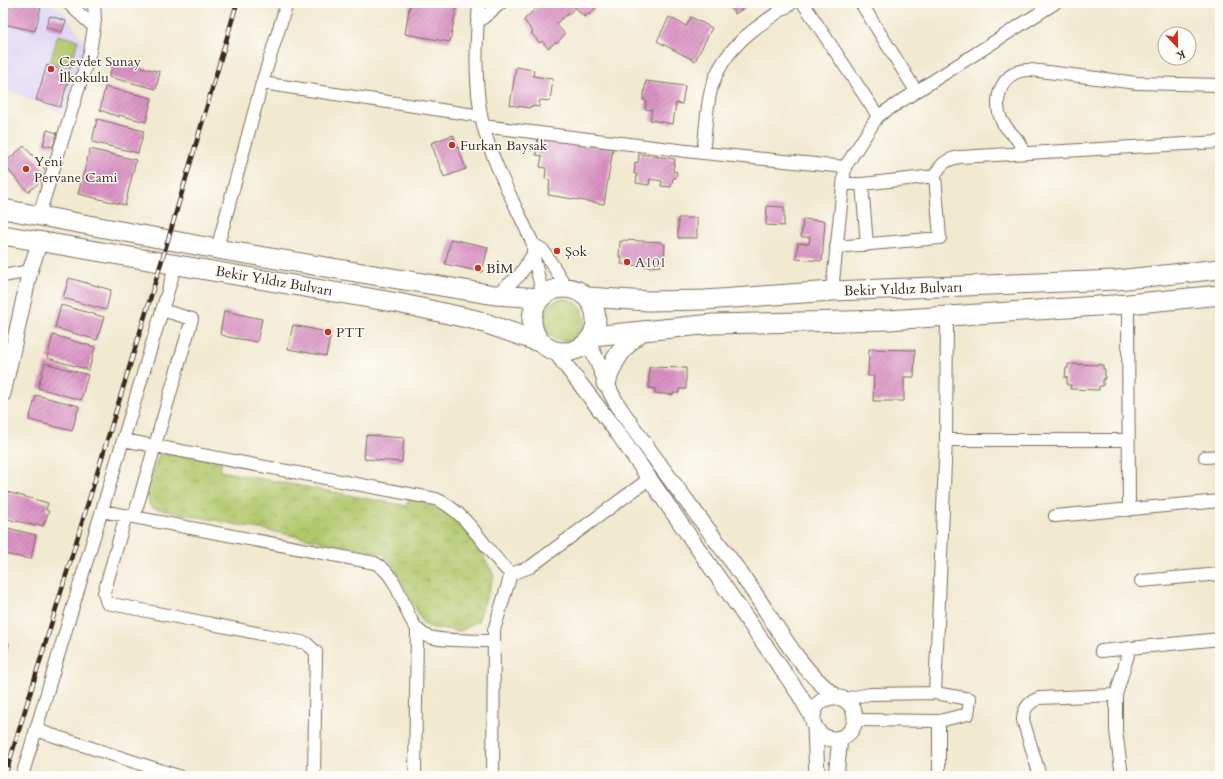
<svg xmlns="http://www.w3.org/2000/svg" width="1223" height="779" viewBox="0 0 1223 779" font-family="Cardo,serif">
<defs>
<pattern id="park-crowns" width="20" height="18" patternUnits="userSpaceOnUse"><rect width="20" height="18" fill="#b1c76b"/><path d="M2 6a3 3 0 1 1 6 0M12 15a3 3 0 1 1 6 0" fill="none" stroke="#91a257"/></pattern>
<pattern id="building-hatch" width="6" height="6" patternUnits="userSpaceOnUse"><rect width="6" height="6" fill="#da92c4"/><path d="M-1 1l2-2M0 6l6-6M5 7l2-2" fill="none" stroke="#b2779f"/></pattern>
</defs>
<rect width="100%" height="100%" fill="#fdfcf7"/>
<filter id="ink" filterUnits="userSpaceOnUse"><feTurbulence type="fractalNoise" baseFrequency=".025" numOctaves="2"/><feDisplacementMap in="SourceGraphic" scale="8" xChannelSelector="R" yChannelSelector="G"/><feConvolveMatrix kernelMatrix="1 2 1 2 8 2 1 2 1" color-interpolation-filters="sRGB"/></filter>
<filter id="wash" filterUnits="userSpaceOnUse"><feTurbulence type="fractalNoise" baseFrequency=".012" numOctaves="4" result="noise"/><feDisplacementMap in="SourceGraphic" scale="16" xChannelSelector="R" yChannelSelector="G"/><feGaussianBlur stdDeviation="0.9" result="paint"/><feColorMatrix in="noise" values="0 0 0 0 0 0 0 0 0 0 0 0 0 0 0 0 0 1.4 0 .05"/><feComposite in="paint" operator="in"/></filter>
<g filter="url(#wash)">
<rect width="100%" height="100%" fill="#f1e9d0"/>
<!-- built -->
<path fill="#dfd5f5" d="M3 3H52L65 14 86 45 64 113 3 88Z"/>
<!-- green -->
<path fill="#b1c76b" stroke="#767844" d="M58 35 78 40 70 67 50 62Z
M543 320a21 21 0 1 1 42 0a21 21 0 1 1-42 0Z"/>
<!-- park -->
<path fill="url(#park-crowns)" stroke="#767844" d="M164 453 222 462 220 471 407 506 409 497C423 502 436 506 449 514 463 524 487 560 494 576L478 621 461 631 431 628 423 623 392 562 381 553 153 508 150 506 146 493 159 455Z"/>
<g id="blocks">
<!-- building -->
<path fill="url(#building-hatch)" d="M3 3H42L35 31 3 24Z
M410 3 457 4 450 42 405 34Z
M541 3H600L589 15 588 13 584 17 575 7 570 13 561 19 556 24 565 34 557 43 556 42 548 48 542 41 540 43 531 33 533 32 524 20Z
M728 3H752L735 14Z
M50 16 66 21 62 32 46 27Z
M669 17 686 26 691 17 712 28 695 61 657 41Z
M114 60 160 72 156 89 109 77Z
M47 65 71 73 60 107 36 100Z
M516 67 534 70 533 76 553 79 550 101 540 100 539 107 530 106V108L510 105Z
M646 81 685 86 682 104 676 103 673 124 650 120 652 110 645 109 646 100H643Z
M105 87 152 98 146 122 119 115V117L100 110Z
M97 119 144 131 138 153 92 142Z
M47 130 57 133 53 147 43 145Z
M453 135 466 169 444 177 431 143Z
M538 138 613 149 604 204 548 195 550 180 545 179 546 168 540 167 542 156 536 155Z
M24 146 49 174 28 192 3 164Z
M90 149 136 160 125 205 78 194Z
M639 154 675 159 673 171 677 172 676 178H673L671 187 661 186 662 181 650 179 649 185 636 183 637 174H634L635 162 638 163Z
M767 206 784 207V226L766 225Z
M678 218H697V238H678Z
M803 219 825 221 822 261 796 259 798 243 809 244 810 237H801Z
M451 239 488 247 482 272 445 264Z
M623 240 662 242V244H665L664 259H661V266L650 267 621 264 622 257H619L620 241 622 242Z
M69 278 111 290 106 310 63 298Z
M61 305 104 317 97 340 55 328Z
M224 311 262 319 257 342 228 337 220 334Z
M293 325 331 333 326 356 288 349Z
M53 335 95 347 89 370 47 358Z
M869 349 915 350 914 377H904V401H873L874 376H868Z
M45 363 88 375 81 400 38 388Z
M1068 364 1103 365V369H1105V379H1103V386H1099V390L1070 389 1071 385H1067V377L1065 378 1066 368H1068Z
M649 367 686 368V389H679V393H673V395L655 393V389L649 388Z
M36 395 79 406 72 431 29 420Z
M366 435 404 438 402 462 364 459Z
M7 492 48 503 46 510 49 511 43 526 36 524 35 526 17 521V522L3 517Z
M3 527 36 535 31 559 3 554Z
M3 641 9 643 4 663H3Z"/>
</g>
</g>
<g filter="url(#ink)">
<use href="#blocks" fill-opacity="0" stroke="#7b6d5c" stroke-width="1"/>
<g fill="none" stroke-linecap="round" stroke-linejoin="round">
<!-- minor casing -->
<g stroke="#7b6d5c" stroke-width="14">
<path id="minor" d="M68 3 93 26
M479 3C476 43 474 86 483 125 492 163 517 208 533 244V254L543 296
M803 3 878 116
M861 3 916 91
M477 23 501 3
M262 83 481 116
M483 126 703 153 845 167
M1022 152C1021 138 1008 133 1002 121 991 99 1003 68 1031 70L1137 83 1220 85
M703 153C706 131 706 106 712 86 725 45 759 25 792 3
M843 184H862L935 176C940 164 947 159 960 157L1220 142
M862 184 867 245
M39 215 90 52 95 20 94 3
M533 244 543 250 567 288
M836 247 940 238 935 176
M217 249 262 83 287 3
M3 276 30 271
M832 291 845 167 878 116 1055 3
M495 295 519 276 533 254
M1128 304 1129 510
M123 440 436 499C470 514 484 550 511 574
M946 440H1128
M1205 457 1220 456
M102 511 375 563C405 579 402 625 427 636 441 642 477 640 494 641
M126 515 104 593 107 603 306 643 316 652 314 776
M1055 516 1220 501
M134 517 192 319 162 310
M511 574 530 567 649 479
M1141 581 1220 574
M1101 651 1220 639
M935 693 946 440 947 316
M844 699 870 694 935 693 970 699 968 714 939 721 855 720
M36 730 178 776
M22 776 176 264
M415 776 417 629
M493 776 494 630 511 574
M939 776V721
M1040 776 1023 720C1023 709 1029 702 1039 698L1116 695
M1122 776 1116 731V695L1130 648"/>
</g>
<!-- tertiary casing -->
<g stroke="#7b6d5c" stroke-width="17">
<path id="tertiary" d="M587 342C601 363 605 387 619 407 660 469 708 527 751 588 777 626 799 670 837 697
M554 350 617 432 799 694 812 717
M3 394 30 271 40 241
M813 718a21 21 0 1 1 42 0a21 21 0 1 1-42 0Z
M815 728 817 776
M836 776 840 738"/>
</g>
<!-- primary casing -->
<g stroke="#7b6d5c" stroke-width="21">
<path id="primary" d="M3 209 217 249 495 295 541 298
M3 235 398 303 476 320 542 343
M532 320a32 32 0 1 1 64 0a32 32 0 1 1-64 0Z
M587 297 648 301 705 300 832 291 1117 280 1220 269
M592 336 713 324 889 320 1128 304 1220 295
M606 383C612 361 622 347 640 332"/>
</g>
<!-- minor -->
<use href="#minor" stroke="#fff" stroke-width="12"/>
<!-- tertiary -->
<use href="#tertiary" stroke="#fff" stroke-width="15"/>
<!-- primary -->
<use href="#primary" stroke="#fff" stroke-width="19"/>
<!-- rail casing -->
<g stroke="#3b2a1e" stroke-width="4.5">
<path id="rail" d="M5 776 168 240 237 3"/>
</g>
<!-- rail -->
<use href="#rail" stroke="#fdfcf7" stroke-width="3" stroke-dasharray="9" stroke-linecap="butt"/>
</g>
</g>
<!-- markers -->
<g fill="#c8321e" stroke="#fdfcf7" stroke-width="1.5">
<circle cx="51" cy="69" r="4"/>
<circle cx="452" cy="145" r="4"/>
<circle cx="26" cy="169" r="4"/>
<circle cx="557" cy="251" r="4"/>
<circle cx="627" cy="262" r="4"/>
<circle cx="478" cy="268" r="4"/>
<circle cx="328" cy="332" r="4"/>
</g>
<g text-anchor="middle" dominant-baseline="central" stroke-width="3" stroke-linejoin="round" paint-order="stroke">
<!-- poi labels -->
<g font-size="14" fill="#3b2a1e" stroke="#fdfcf7" text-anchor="start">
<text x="59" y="61">Cevdet Sunay<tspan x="59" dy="16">İlkokulu</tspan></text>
<text x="460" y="145">Furkan Baysak</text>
<text x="34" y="161">Yeni<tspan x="34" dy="16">Pervane Cami</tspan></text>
<text x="565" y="251">Şok</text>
<text x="635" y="262">A101</text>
<text x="486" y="268">BİM</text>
<text x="336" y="332">PTT</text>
</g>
<!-- street labels -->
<g font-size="14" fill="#3b2a1e" stroke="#fdfcf7">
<text transform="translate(274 281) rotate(10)">Bekir Yıldız Bulvarı</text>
<text transform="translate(903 289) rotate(-2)">Bekir Yıldız Bulvarı</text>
</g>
</g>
<!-- margin -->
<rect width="1223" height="779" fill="none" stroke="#fdfcf7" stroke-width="16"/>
<!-- north arrow -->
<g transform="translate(1177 46) rotate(158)"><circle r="19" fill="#fdfcf7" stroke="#afa8a0"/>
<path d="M0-3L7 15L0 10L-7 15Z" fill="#c8321e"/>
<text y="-6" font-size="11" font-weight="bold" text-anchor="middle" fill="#3b2a1e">K</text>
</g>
</svg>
